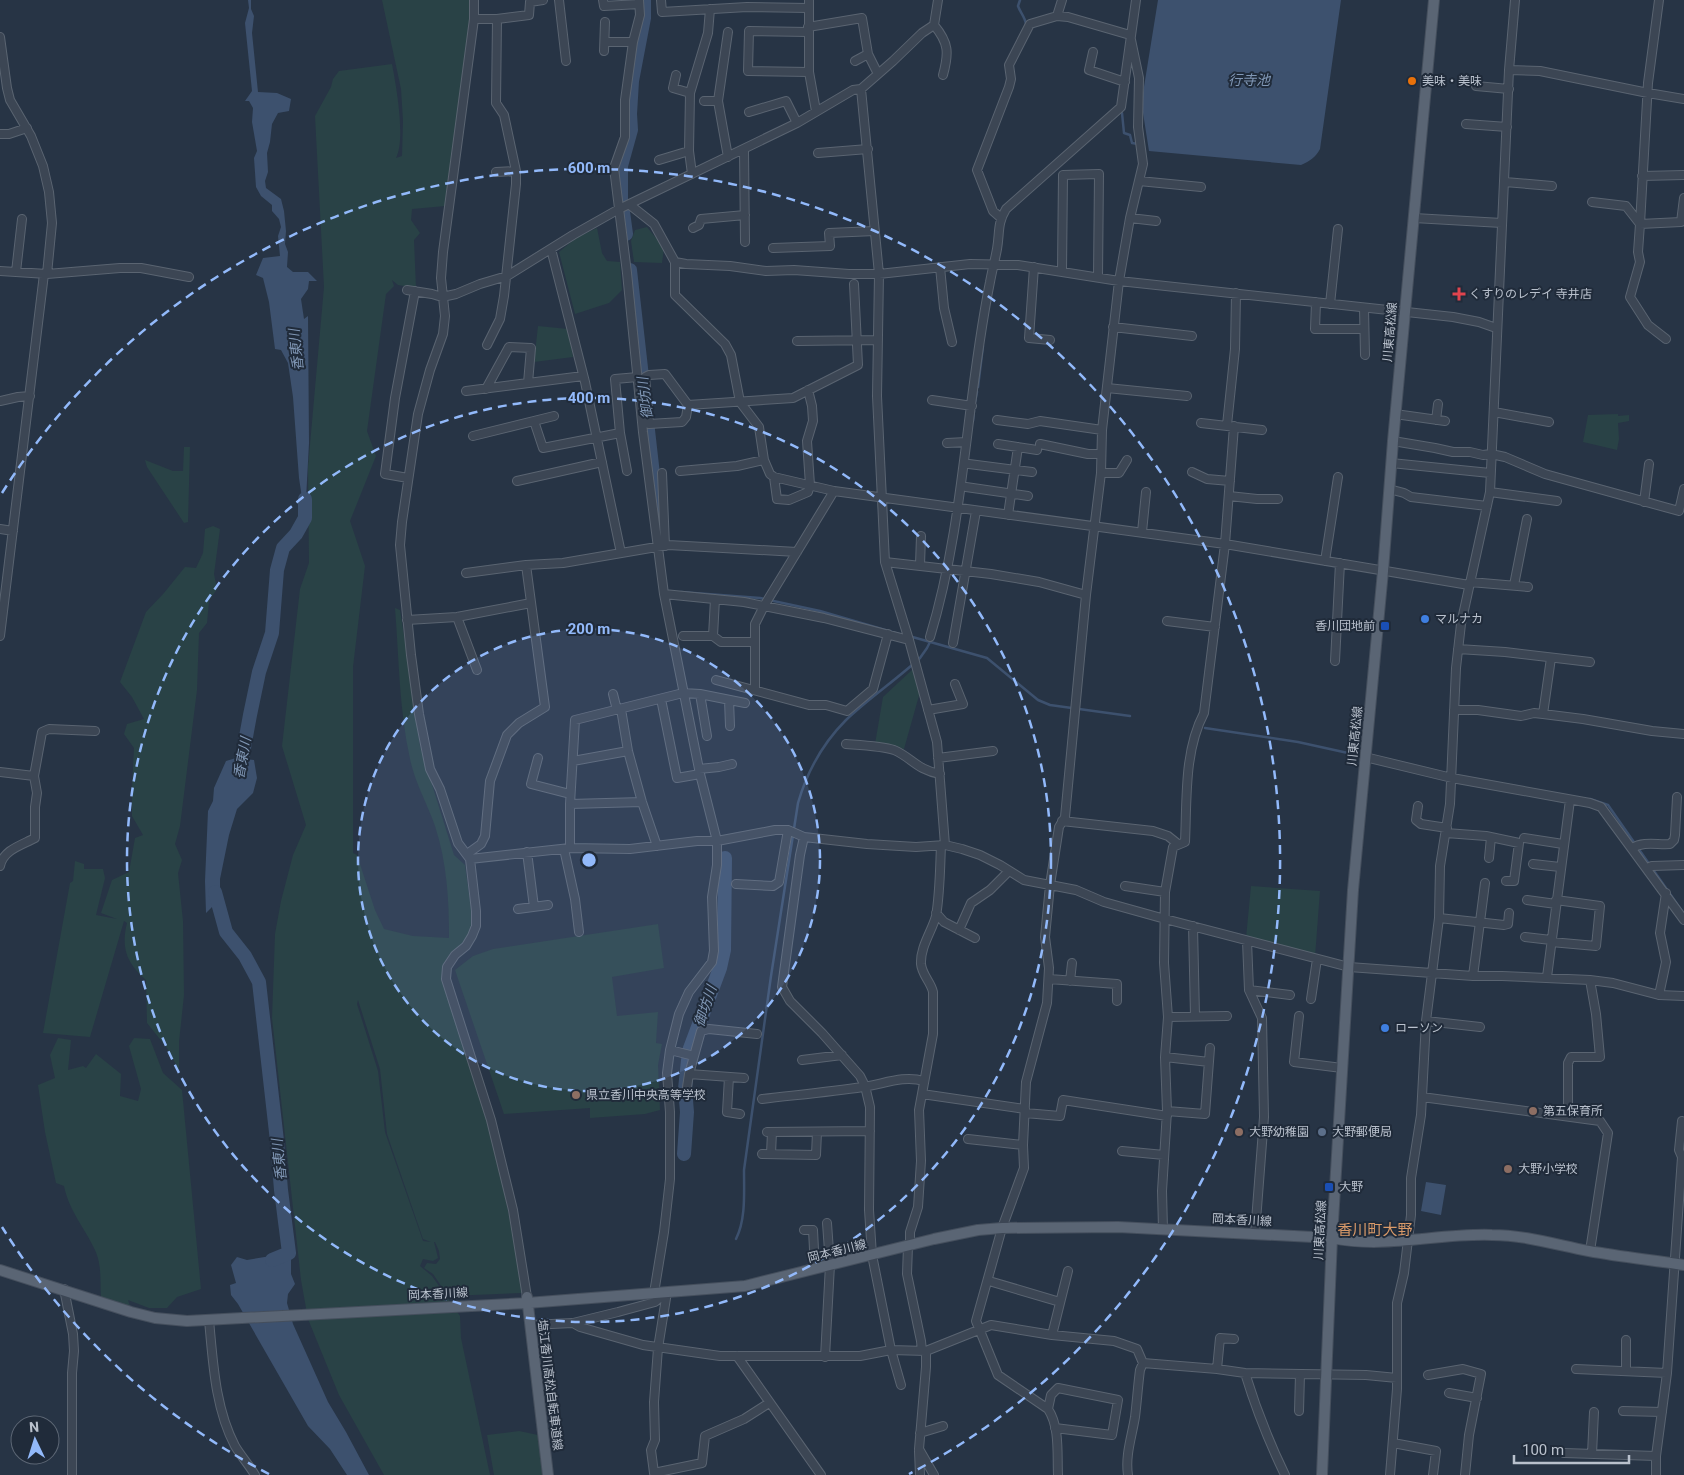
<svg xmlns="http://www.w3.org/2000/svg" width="1684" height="1475" viewBox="0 0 1684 1475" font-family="Roboto,'Noto Sans JP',sans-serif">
<rect width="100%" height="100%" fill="#273445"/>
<!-- green -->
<path fill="#294246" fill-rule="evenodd" d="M382 0H470L471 7 445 206 412 209 411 220 420 233 414 240 416 288 398 285 392 280 394 286 386 294 367 431 376 456 350 521 365 566 353 667V853L357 855 375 910 384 929 413 936 449 938C449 900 447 863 435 826 427 803 415 783 410 759 399 709 399 658 395 608L400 610 408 661 420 746 454 855 465 865 473 922 472 945 446 961 443 973 489 1121 509 1215 522 1293 448 1296 433 1274 424 1268 427 1263 436 1264 440 1259 439 1251 435 1242H434L438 1258 433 1261 423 1259 420 1266 432 1276 460 1316 461 1338 490 1475H384L339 1395 308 1319 301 1280 272 1018 275 934 281 901 293 855 306 825 282 746 300 589 309 563 308 467 324 287 315 116 331 87 333 79 339 71 392 64C396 85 406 139 396 158L402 156 403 121 401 89ZM358 1000 380 1069 387 1134 423 1239 431 1242 423 1241 385 1132 378 1071 357 1004Z
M647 227 664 248 662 263 634 262 631 241 635 230Z
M597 228 602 253 607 261 620 262 622 290 609 303 575 314 559 252 576 238Z
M538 326 568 329 573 357 534 362Z
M1618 414V416L1629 415V421L1618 423 1619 439 1617 450 1583 442 1588 415Z
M184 447H190L188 522 184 523 147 467 145 460 173 471H183Z
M213 526 220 529 214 574 217 589 209 601 207 623 199 633 197 690 180 826 175 844 182 860 178 873 183 921 184 995 179 1042V1070L167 1048 147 1023 146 980C126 963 121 947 127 923L124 921 90 1037 43 1033 70 883 73 881 75 861 84 864V869H103L105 878 96 915 117 919 101 913 112 880 129 872 135 838 143 835 132 816V787L134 748 124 734 127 724 144 719 132 697 120 682 146 612 164 593 185 567 196 568 203 553 205 529Z
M913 669 920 692 904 749 875 744 883 697Z
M1251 886 1320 891 1315 957 1246 938Z
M658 924 664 968 612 977 617 1016 658 1012 656 1043 662 1044 658 1065 660 1110 645 1114 590 1118V1108L504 1114 455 970 473 956 493 949Z
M58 1038 71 1040 68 1070 83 1066 86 1068 96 1054 121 1074 120 1096 138 1101 141 1089 129 1046 134 1038 150 1039 163 1073 182 1090 201 1289 177 1297 167 1308H149L128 1300 130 1306 101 1297C100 1281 102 1265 95 1250 85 1228 69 1211 64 1186L56 1183 45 1132 38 1085 55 1078 50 1055Z
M519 1431 538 1435 543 1475H494L487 1435Z"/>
<!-- water -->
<path fill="#3d516e" d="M248 0H251V9L254 16 252 33 258 92 277 93 291 99 289 111 278 113 272 124 270 142 267 153 268 172 265 181 266 188 281 199 284 211 286 231 285 244 288 252 287 267 293 272H308L317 281H309L308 289 301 299 304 319 308 316 309 443 305 518 299 478 293 397 288 363 281 350 275 349 269 302 263 278 256 275 263 258 280 256 278 236 281 227 279 219 272 211V205L261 196 256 187 254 158 257 151 252 122 253 108 249 101H245L252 91 245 23 249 8Z
M1158 0H1341L1320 149C1316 157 1310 161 1301 165L1149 151 1143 113V93Z
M236 758 254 760 257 778 253 793 237 809 229 835 220 879V909L212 907 206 913 205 881 208 811 213 801 214 788 226 761Z
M1426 1182 1446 1185 1441 1215 1421 1211Z
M289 1253 291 1256V1274L295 1284 288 1294 287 1303 293 1324 328 1402 346 1432 369 1475H347L330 1449 308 1426 238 1304 231 1295 230 1285 236 1283 231 1265 237 1257 247 1260Z"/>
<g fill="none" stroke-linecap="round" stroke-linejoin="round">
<!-- stream -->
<path stroke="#3d516e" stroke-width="2.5" d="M1020 0 1018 6C1020 12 1025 17 1026 24
M1122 113 1124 133 1130 135 1132 143 1138 144
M978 387 983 346
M975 402 977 392
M973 421 974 411
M681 592 760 598 820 611 899 634
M909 636 987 658 1038 700 1050 705 1130 716
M1205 728 1298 742 1357 755
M1590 799 1608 805 1684 914
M736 1239C746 1219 744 1193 744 1170L771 976 798 803C807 772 823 743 846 720 869 698 896 680 920 658L927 648 932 638"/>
<!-- river -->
<path stroke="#3d516e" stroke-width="14" d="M621 199V166L631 130 630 114 632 81 644 18V0
M623 212 626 234
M630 270 658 519
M239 775 250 715 259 672 272 633 277 570 283 548 296 534 305 518V499
M215 892 226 932 245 956 259 982 277 1141 281 1190 289 1253 272 1260
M684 1154 687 1112 685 1089 689 1051 720 968 724 950 725 858"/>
<!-- minor casing -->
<g stroke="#5a6471" stroke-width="10">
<path id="minor" d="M474 0V19L443 252 441 278 445 316 443 334 430 370 418 414 402 522 400 545 411 655 419 714 430 769 440 789 458 843 470 859 476 911V926L472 936 466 946 455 955 447 967 446 979 491 1120 513 1210 527 1297
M559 0 566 61
M603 0 604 6 639 4
M639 0 640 15 633 42 625 100V137L614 168 627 273 643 432 664 594 700 774 717 841V865L712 897 714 951 712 962 689 992 679 1014 670 1050 667 1073 670 1112V1179L664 1232 654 1293
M661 0 662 12 747 7 808 8
M809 0V72L816 111
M1057 16 1062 0
M474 19H497L529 15 530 2 543 0
M934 25C949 43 949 53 943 75
M808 27 862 18 868 54 878 74
M728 32 718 101 728 157
M808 32 749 31 748 71 809 72
M0 37 7 88 10 100 31 136 43 166 49 192 52 223 47 274
M605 42H633
M604 51 605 22
M1093 52 1089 70 1125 82
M855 61 868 54
M1509 70 1540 71 1648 93 1684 99
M676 75 673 88 690 93
M1476 86 1509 89
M861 89 879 274 877 396 885 562 909 640 937 742 945 845
M704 101H718
M749 112 786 101 797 123
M1466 124 1507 127
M0 134H9L27 128
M744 150 745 242
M818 153 868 149
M659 160 689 151
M496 172 516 171
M692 174 689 151 690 93 708 33 710 9
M1642 176 1684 175
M1139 181 1201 187
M1505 182 1552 186
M1592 202 1626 206 1640 224
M630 205 654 224 675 262V295L725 344 731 355 740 402 759 427 764 460 770 474 774 477 834 491 1225 544 1469 585
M1001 218 993 211 977 170 1009 87 1011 79 1009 65 1030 24 1057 16 1068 17 1130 35 1139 78 1138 127 1143 164 1130 218 1119 281 1102 430 1101 473 1086 595 1065 817 1059 827 1050 885 1045 937 1049 968 1047 1003 1026 1082 1023 1145 1024 1168 1002 1228 976 1321 998 1375 1048 1409C1060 1427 1057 1454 1058 1475
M1130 218 1156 221
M1414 218 1502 223
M1640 224 1648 83 1659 0
M693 228 699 225 701 219 745 215
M773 248 830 246 829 233 875 231
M551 249 585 382 621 553
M675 262 686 264 730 266 766 271 794 270 849 274H879L970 264 1018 265 1119 281 1453 317 1479 322 1496 328
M940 267 944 308 952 342
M1034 267 1029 338 1050 340
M0 271 47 274 120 268H141L189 277
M1062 271 1063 175 1099 174 1098 277
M16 272 22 219
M407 290 432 294 442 297 456 294 480 284 507 276 573 235 619 209 797 123 853 90 861 89 893 61 922 33 934 25 938 0
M1316 302 1315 329H1364
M1330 304 1338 229
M1364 308 1365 355
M1113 327 1192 336
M1666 339 1648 325 1630 297 1640 262 1638 252 1640 224 1681 222 1684 198
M797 341 878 340
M487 345 500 319 504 296 516 184V171L504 115 496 103 497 19
M665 374 688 405 686 417 682 422 649 424 645 377 649 375Z
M1107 388 1187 396
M486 389 509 347 531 348 528 383
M466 391 583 376
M932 400 972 406
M0 401 18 397 30 396
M688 405 793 398 858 365 854 284
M1494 412 1549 422
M1395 414 1445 421
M997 420 1028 424 1040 421 1102 430
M1436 420 1438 404
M534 421 543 448 620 433
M1201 423 1262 430
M1227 425 1235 349 1236 293
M473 436 554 416
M1393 441 1435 448 1453 452H1470L1483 455 1491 454 1505 457 1545 474 1679 511 1684 489
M947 443 966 442
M998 444 1037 450
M1040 444 1088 454H1101
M1391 463 1490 473
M969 464 1032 472
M627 471 620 433 615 379 638 377
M680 471 737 466 764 460
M1192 472 1207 479 1230 481
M662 473 665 546
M1101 473H1119L1127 460
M774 477 777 499 789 500 808 492 810 485 807 441 813 421 812 406 808 390
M408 478 385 474 395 398 415 291
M517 481 602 462
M966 487 1028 496
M1389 489 1404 493 1411 497 1487 506
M1490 492 1557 501
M1229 496 1257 499H1278
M1644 502 1649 464
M1008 515 1018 447
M0 529 13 531
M1142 532 1146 492
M1325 561 1338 477
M885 562 991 574 1039 582 1086 595
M920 565 921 536
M466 573 526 565
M1470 582 1528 587
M1514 585 1527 519
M664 594 744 602 824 618 909 640
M457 617 477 670
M407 620 457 617 531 603
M1167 621 1215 627
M0 636 44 274
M683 636H713L721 642H755
M713 636 715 599
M930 637C965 522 966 399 990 282 992 271 995 260 997 249 1000 232 997 224 1006 209L1121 107 1136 0
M953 643 976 511
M1458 649 1505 652 1590 662
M1335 661 1340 563
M716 680 809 705H826L847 711 873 689 888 634
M755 690V624L764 606 834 491
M613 694 617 710
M700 694 707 736
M661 699 677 778 700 774
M729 700 730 726
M621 709 628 751 642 802 657 846
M928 710 963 704 955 684
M1454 710H1478L1521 716 1534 713 1543 714 1583 719 1652 731 1684 734
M1543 714 1551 658
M846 744C859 745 882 746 894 750 911 757 917 770 940 774
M1365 757 1452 778 1590 803 1601 807 1684 920
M538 758 531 784 570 794
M938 758 993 751
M573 761 628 751
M699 769 719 767 732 764
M0 772 34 776
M570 804 642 802
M1418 806 1416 820 1421 824 1447 828
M1062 821 1153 831 1168 836 1178 844
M1446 833 1486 836 1519 843 1514 881H1506
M804 837 800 855 782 987 790 1001 822 1033 860 1076 865 1086 870 1107 869 1210 872 1255 891 1350 901 1385
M1524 838 1563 844
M570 848V804L575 720 683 693 700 694 745 703
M1632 848C1644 841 1657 845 1670 844L1674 840 1675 835 1677 797
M564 849 575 899 579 932
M527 852 534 907
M467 854 481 844 485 836 490 781 507 735 519 723 545 707 526 565 563 563 668 545 797 552
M1489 858 1491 837
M470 859 570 848 630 849 697 841H717L775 830H788L804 837 867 844 916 847 945 845 962 849 980 855 1000 865 1024 880 1076 890 1104 902 1165 919 1349 967 1473 976H1502L1590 980 1613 983 1659 995 1684 996
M1533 864 1560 867
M0 866C3 850 22 845 35 838V807L37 793 34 776 42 732 49 729 95 731
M1647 868 1652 866 1684 865
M736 884 773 886 779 882 788 830
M1125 886 1165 892
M1527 900 1556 904
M518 909 548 905
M936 913 944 922 975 938
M1439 918 1504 925 1508 924 1509 913
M1193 926 1195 1016
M959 930 971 903 990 890 1009 871
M1525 937 1551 940
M1247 941 1249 990 1262 1018 1264 1117 1255 1234
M1551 942 1596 946 1600 906 1556 900
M1473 976 1485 883
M1547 977 1570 800
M1049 979 1117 984V1001
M1070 981 1072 963
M1249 990 1290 995
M1659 995 1666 962 1660 933 1666 893
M1311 999 1317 959
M1299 1016 1294 1062 1342 1068
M1168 1017 1227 1016
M1426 1021 1480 1027
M670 1050 694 1056
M1165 1057 1209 1062
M802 1060 842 1055
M689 1074 744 1078
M729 1077 727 1112 740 1114
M687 1087 689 1074 701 1031 709 1029 757 1034
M922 1094 1025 1109
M1422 1097 1600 1121 1608 1133 1590 1251
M762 1099C796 1095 829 1092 863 1087 884 1084 903 1075 924 1081
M1167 1111 1205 1114 1210 1048
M1025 1113 1060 1116 1063 1100 1167 1116
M1568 1116V1063L1571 1057H1600L1596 1014 1590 980
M1682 1121 1679 1150 1682 1157H1684
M767 1132 870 1131
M968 1139 1023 1145
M1122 1151 1164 1155
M762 1154 816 1155 817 1132
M771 1154 772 1132
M1163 1229 1162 1191 1167 1111 1165 1057 1168 1017 1164 963 1165 892 1173 847 1185 842C1187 799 1184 751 1204 713L1225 544 1234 426
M804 1230H813L815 1269
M908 1246 907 1274 921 1341 922 1351
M910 1246V1232L918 1207 921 1161 919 1110 933 1034V992C931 982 922 975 921 964 920 947 932 931 936 916 940 893 940 868 941 845
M989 1281 1060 1302
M64 1289 73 1334 74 1351 72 1373V1475
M667 1292 658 1348 654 1402 655 1440 651 1450 654 1473 702 1463 705 1436 744 1419 769 1403
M209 1320C213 1362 215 1408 235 1446 241 1456 249 1465 255 1475
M573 1323 580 1327 643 1345 720 1356H860L891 1350 926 1351 991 1325 1052 1335 1114 1341 1137 1349 1143 1363 1217 1369 1245 1373 1366 1375 1397 1378
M530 1325 573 1323 618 1312 655 1302 667 1292
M1052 1335 1068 1271
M926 1351V1367L919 1449 934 1475
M737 1356 821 1475
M825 1357 830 1265 827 1223
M1217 1369 1220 1338 1234 1339
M1576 1369 1667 1373
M1626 1370V1340
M1245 1373C1256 1409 1269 1442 1285 1475
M1428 1375 1463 1369 1481 1374 1469 1435 1465 1475
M1449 1393 1477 1398
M1048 1409 1051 1395 1058 1388 1118 1400 1112 1435 1055 1428
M1299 1411 1300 1374
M1623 1411 1662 1412
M920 1433 943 1426
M1393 1443 1436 1451 1433 1475
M919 1451 920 1475
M1564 1453 1656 1456
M1592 1454 1594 1412
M1128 1475C1125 1455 1132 1436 1135 1417 1137 1401 1138 1385 1140 1370L1143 1363
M1390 1475 1397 1389V1303L1404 1273 1411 1215V1178L1421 1115 1426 1021 1439 918 1440 866 1450 804 1456 668 1461 624 1490 492 1509 70 1515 0
M1656 1475V1456L1667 1373 1682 1157"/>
</g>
<!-- major casing -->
<g stroke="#454f5d" stroke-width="12">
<path id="major" d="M0 1270 131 1312 155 1318 187 1321 527 1303 745 1286 934 1239 978 1230 1002 1228 1118 1227 1332 1238C1385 1249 1438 1233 1492 1235 1525 1235 1557 1245 1589 1251 1621 1257 1653 1260 1684 1265
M527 1297 548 1475
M1322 1475 1332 1238 1353 890 1383 571 1393 441 1434 0"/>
</g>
<!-- minor -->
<use href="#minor" stroke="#3c4654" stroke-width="8"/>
<!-- major -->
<use href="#major" stroke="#5a6574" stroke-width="10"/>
</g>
<!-- distance rings -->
<circle cx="589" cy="860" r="231" fill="#92b9fa" fill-opacity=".12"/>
<g fill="none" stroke="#92b9fa" stroke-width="2.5" stroke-dasharray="9 6">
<circle cx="589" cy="860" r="231"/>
<circle cx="589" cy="860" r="462"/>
<path d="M269 1474A692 692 0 0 1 2 1227M2 493A692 692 0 1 1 909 1474"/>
</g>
<!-- markers -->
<circle fill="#e8710a" stroke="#202b3a" stroke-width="2" cx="1412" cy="81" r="5"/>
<path fill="#e0444e" stroke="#202b3a" stroke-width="2" d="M1456.5 286.5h5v5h5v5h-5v5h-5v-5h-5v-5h5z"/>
<g fill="#3f7fe0" stroke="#202b3a" stroke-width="2">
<circle cx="1425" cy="619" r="5"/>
<circle cx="1385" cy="1028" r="5"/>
</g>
<g fill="#1a4fb4" stroke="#202b3a" stroke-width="2">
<rect x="1380" y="621" width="10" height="10" rx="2.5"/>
<rect x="1324" y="1182" width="10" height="10" rx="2.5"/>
</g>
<g fill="#8d6e63" stroke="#202b3a" stroke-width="2">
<circle cx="576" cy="1095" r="5"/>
<circle cx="1533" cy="1111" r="5"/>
<circle cx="1239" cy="1132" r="5"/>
<circle cx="1508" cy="1169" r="5"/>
</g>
<circle fill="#5c6f8a" stroke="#202b3a" stroke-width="2" cx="1322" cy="1132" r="5"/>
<g text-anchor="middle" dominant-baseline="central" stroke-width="4" stroke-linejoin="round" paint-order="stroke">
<!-- poi labels -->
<g font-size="12" fill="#b9c1cd" stroke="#202b3a" text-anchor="start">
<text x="1422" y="81">美味・美味</text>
<text x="1469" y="294">くすりのレデイ 寺井店</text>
<text x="1435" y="619">マルナカ</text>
<text x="1375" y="626" text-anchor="end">香川団地前</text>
<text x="1395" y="1028">ローソン</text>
<text x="586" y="1095">県立香川中央高等学校</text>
<text x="1543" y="1111">第五保育所</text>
<text x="1249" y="1132">大野幼稚園</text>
<text x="1332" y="1132">大野郵便局</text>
<text x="1518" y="1169">大野小学校</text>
<text x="1339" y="1187">大野</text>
</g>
<!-- street labels -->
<g font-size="12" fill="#b9c1cd" stroke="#202b3a">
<text transform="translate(1390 332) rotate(-85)">川東高松線</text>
<text transform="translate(1355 736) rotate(-84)">川東高松線</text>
<text transform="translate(1242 1220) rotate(3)">岡本香川線</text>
<text transform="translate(1320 1230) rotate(-87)">川東高松線</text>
<text transform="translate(837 1251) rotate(-14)">岡本香川線</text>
<text transform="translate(438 1294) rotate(-3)">岡本香川線</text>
<text transform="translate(550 1385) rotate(83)">塩江香川高松自転車道線</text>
</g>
<!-- water labels -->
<g font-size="14" font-style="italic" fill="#8097b5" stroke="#202b3a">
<text x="1249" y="80">行寺池</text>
<text transform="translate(296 350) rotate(-96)">香東川</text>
<text transform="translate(645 398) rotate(-97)">御坊川</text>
<text transform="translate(242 758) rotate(-80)">香東川</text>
<text transform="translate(705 1006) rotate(-71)">御坊川</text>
<text transform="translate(279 1160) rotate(-96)">香東川</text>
</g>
<!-- quarter labels -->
<g font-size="15" fill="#d99a69" stroke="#202b3a">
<text x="1375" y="1230">香川町大野</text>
</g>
</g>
<circle cx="589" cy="860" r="8" fill="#92b9fa" stroke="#202b3a" stroke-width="2.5"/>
<g font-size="15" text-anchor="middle" font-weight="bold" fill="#92b9fa" stroke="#202b3a" stroke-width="4" stroke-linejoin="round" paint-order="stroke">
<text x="589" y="173">600 m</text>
<text x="589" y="403">400 m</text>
<text x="589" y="634">200 m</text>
</g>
<!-- north arrow -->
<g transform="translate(35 1440) rotate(356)"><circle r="24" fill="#202b3a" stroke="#5d6775"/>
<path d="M0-4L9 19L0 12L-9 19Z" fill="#92b9fa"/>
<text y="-8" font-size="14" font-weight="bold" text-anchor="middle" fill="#b9c1cd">N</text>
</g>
<!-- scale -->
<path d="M1514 1455v8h115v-8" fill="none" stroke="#b9c1cd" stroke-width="2.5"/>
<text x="1522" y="1455" font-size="15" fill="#b9c1cd" stroke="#202b3a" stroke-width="4" paint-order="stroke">100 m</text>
</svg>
